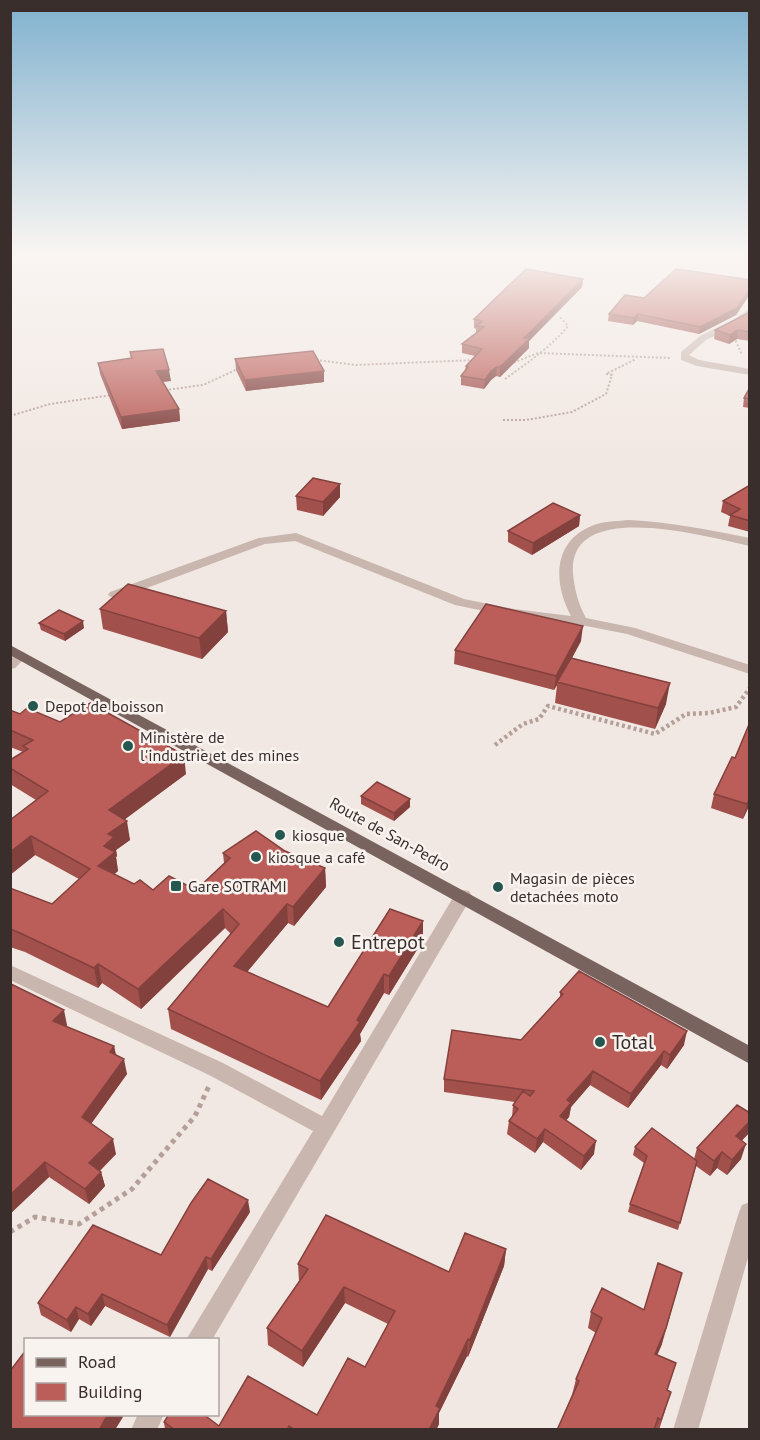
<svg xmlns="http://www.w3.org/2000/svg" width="760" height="1440" viewBox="0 0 760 1440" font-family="'PT Sans',sans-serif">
<rect width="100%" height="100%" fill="#f2e8e3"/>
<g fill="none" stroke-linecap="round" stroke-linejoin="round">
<!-- path-far2 -->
<path stroke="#b5a099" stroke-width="2" stroke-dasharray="2 2" stroke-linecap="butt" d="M734 337 742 355
M316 360 355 365 475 360
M510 364 538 353 671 358
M505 379C527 363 550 348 568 326L560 317
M165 390 203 385 240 368
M10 416 50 404 112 395
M503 420H526L572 412 606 394 612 375 606 374 636 359"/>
<!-- path-far1 -->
<path stroke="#b5a099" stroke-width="4.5" stroke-dasharray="3 3" stroke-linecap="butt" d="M495 745 523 724 539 719 548 706 655 734 686 714 709 713 736 707 750 688"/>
<!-- path -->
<path stroke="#b5a099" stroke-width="5" stroke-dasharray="4.5 4.5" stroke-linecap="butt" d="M10 1232 35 1217 79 1224 132 1189 195 1116 209 1086"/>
<!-- minor -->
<path fill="#c9b6af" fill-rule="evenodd" d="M750 308V316L739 324 706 340 689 355 699 360 750 369V375L697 366 681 360V352L700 336 733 320Z
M629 520C670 522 709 530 750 538V546C707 537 567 497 573 574 575 591 578 603 586 618L635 628 750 665V674L627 634 581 625 514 617 455 605 295 541 265 544 120 598 115 599 108 595 110 592 259 538 296 533 464 599 514 609 571 616C552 581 553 538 597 524 607 521 619 521 629 520Z
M21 651 28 655 15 668 10 669V657Z
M463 890 469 891 472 896 212 1340H186L313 1131 209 1075 10 980V965L223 1063 322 1116 457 891Z
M750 1202V1251L698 1430H673L739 1212 742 1205Z
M138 1414H164L157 1430H131Z"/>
<!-- major -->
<path fill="#79635f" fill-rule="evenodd" d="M10 645 750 1046V1064L10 655Z"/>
</g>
<!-- wall -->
<path fill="#a1504c" d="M583 279 582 287 529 341V348L500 377 496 376 491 380 484 389 461 385V376L465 370 466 366 475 356 462 353V344L476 334V329L474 328V319Z
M750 280V294L736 315 699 334 637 321 633 325 608 321 609 314 644 298Z
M750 313V341L737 339 729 344 714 339 715 330Z
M130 352 171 381 162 382 179 409 180 421 122 429 100 374 98 363 131 359Z
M235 359 324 382 246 391 236 370Z
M750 387V408L743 407 744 398Z
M750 485V532L728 526 730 516 721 512 723 501Z
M296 496 340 497 323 516 297 510Z
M580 515 579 526 532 555 508 542V531Z
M100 609 226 611 228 632 202 659 103 629Z
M39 623 84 628 65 641 41 630Z
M581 641 572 658 666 704 655 729 555 703 557 685 554 690 454 664 455 650Z
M10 710 186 774 124 819 130 840 116 850 117 856 116 857 118 871 114 874 134 884 153 890H196L224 863 223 853 285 851 325 868 326 887 294 926 288 923 247 972 328 1007 423 921V940L389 995 384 993 360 1034 361 1041 321 1100 171 1029 168 1009 231 934 225 928 141 1009 102 983 98 988 25 952 10 947V888L52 904 79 879 35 855 10 875V820L36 800 10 784V760L23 752 10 747Z
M750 722V804L743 819 711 808 714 794 735 758Z
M361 796 410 799V807L394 821 361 804Z
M11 984 67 1025 66 1027 114 1046 116 1055 127 1074 91 1124 116 1154 100 1171 101 1172 105 1186 89 1204 49 1177 10 1214Z
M560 992 684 1045 667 1069 661 1065 628 1108 590 1085 571 1107 569 1117 566 1120 594 1154 581 1170 543 1142 535 1153 507 1134 509 1121 512 1117 513 1105 515 1102 444 1092V1079L521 1040 560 997Z
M750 1113V1132L742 1140 741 1159 727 1175 717 1168 710 1176 696 1166 678 1230 628 1212 630 1204 644 1163 633 1155 635 1147 694 1159 697 1148Z
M250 1212 212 1271 208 1269 170 1337 105 1306 91 1326 79 1319 71 1332 41 1315 38 1303 161 1255Z
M506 1249 504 1266 468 1357 467 1356 439 1413V1424L436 1430H165L164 1422 219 1426 317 1415 365 1367 388 1324 345 1303 303 1367 268 1345 267 1328 299 1281 298 1264 449 1272Z
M591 1312 662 1344 657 1355 667 1390 666 1408 659 1430H557L572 1395 576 1379 596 1333 588 1328Z"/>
<!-- shaded-wall -->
<path fill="#83413e" d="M583 279 582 287 529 341V348L500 377V367L524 338Z
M750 289V294L736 315 699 334 700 327Z
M638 314 637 321 633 325 634 318Z
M738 330 737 339 729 344 730 335Z
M497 367 496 376 491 380 484 389 485 380 491 371Z
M169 370 171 381 157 382 156 371Z
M324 371V382L246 391 245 380Z
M179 409 180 421 122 429 121 417Z
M340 484V497L323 516V502Z
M580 515 579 526 532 555 533 543Z
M226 611 228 632 202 659 199 638Z
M83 621 84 628 65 641 64 634Z
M583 626 581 641 559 682H557V685L554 690 556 676Z
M670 683 666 704 655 729 658 708Z
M184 755 186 774 112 829 109 810Z
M750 798V804L743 819 747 804Z
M410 799V807L394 821V813Z
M127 821 130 840 116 850 117 856 116 857 118 871 101 885 98 866 104 846 108 834Z
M31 836 35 855 10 875V852Z
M325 868 326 887 294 926 293 907Z
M287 904 288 923 236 985 234 966Z
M223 909 225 928 141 1009 138 989Z
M423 921V940L389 995V976Z
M98 964 102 983 98 988 94 968Z
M384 974V993L360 1034 361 1041 321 1100 320 1081Z
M64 1010 67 1025 56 1036 53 1021Z
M687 1031 684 1045 667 1069 670 1055Z
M114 1046 117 1061 110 1052Z
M664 1051 661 1065 628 1108 631 1094Z
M124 1059 127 1074 85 1132 82 1117Z
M593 1071 590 1085 571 1107 569 1117 558 1130 560 1116 567 1100Z
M750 1121V1132L731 1152 736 1136Z
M545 1129 543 1142 535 1153 537 1139Z
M113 1139 116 1154 92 1178 89 1163Z
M596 1141 594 1154 581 1170 584 1156Z
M746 1144 741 1159 727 1175 732 1160Z
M722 1152 717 1168 710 1176 714 1161Z
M45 1162 49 1177 10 1214V1195Z
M101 1172 105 1186 89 1204 85 1189Z
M248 1200 250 1212 212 1271 211 1259Z
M506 1249 504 1266 468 1357 470 1340Z
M206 1257 208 1269 170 1337 167 1325Z
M682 1273 662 1344 651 1370 655 1354Z
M344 1287 345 1303 303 1367 302 1351Z
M102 1294 105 1306 91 1326 88 1314Z
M76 1307 79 1319 71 1332 67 1320Z
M468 1339 467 1356 439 1413V1424L436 1430H429L436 1406Z
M108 1414H122L123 1417 115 1430H99Z"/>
<!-- building -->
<path fill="#bb5d58" stroke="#83413e" stroke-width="1.5" d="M526 269 583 279 524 338H530L500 367H497L491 371 485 380 461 376 468 367 466 366 482 349 462 344 484 327 476 326 482 321 474 319Z
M676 269 750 280V289L737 308 700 327 638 314 634 318 609 314 625 295 644 298Z
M748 313H750V332L738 330 730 335 715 330Z
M163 349 169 370 156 371 179 409 121 417 98 363 132 358 130 352Z
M313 351 324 371 245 380 235 359Z
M750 387V399L744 398Z
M313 478 340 484 323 502 296 496Z
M750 485V521L730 515 740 509 723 501Z
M553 503 580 515 533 543 508 531Z
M128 584 226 611 199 638 100 609Z
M486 604 583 626 556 676 455 650Z
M59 610 83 621 64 634 39 623Z
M571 658 670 683 658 708 557 682Z
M90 703 184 755 109 810 127 821 108 834 114 837 104 846 115 852 98 866 134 884 140 880 153 890 169 876 196 890 230 858 223 853 256 831 285 851 325 868 293 907 287 904 234 966 328 1007 390 909 423 921 389 976 384 974 357 1020 360 1022 320 1081 168 1009 239 924 223 909 138 989 98 964 94 968 20 933 10 929V888L52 904 90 869 31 836 10 852V820L48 791 10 768V760L28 749 23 746 33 740 10 730V710L20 714 27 708 60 722Z
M750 722V798L747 804 714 794 732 757 735 758Z
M377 782 410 799 394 813 361 796Z
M579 971 687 1031 670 1055 664 1051 631 1094 593 1071 567 1100 571 1103 560 1116 596 1141 584 1156 545 1129 537 1139 509 1121 518 1109 513 1105 523 1091 530 1096 534 1091 444 1079 452 1030 521 1040 563 994 560 992Z
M11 984 64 1010 53 1021 114 1046 110 1052 124 1059 82 1117 113 1139 89 1163 101 1172 85 1189 45 1162 10 1195Z
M737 1105 750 1113V1121L736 1136 746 1144 732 1160 722 1152 714 1161 697 1148Z
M652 1128 697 1161 680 1223 630 1204 647 1156 635 1147Z
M208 1179 248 1200 211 1259 206 1257 167 1325 102 1294 88 1314 76 1307 67 1320 38 1303 93 1225 161 1255 191 1203Z
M326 1215 449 1272 465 1233 506 1249 470 1340 468 1339 436 1406 440 1408 429 1430H295L289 1426 287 1430H175L164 1422 169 1414H203L219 1426 248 1376 317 1415 348 1358 365 1367 395 1311 344 1287 302 1351 267 1328 308 1269 298 1264Z
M658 1263 682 1273 666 1328 655 1354 676 1363 667 1390 671 1392 661 1420 658 1418 654 1430H557L579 1381 576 1379 602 1318 591 1312 602 1288 644 1310Z
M26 1350V1414H108L99 1430H10V1371Z"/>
<!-- sky -->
<linearGradient id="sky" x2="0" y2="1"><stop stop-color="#80b1ce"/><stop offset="0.56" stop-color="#f9f5f2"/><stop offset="1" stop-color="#f9f5f2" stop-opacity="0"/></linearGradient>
<rect width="760" height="452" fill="url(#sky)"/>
<!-- markers -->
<g fill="#255751" stroke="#f9f3ef" stroke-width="2">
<circle cx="33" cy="706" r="6"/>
<circle cx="128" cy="746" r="6"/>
<circle cx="280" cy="835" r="6"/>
<circle cx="256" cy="857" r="6"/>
<rect x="170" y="880" width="12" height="12" rx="3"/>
<circle cx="498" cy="887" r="6"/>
<circle cx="339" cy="942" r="6"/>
<circle cx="600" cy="1042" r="6"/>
</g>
<g text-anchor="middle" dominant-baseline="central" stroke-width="5" stroke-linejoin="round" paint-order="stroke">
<!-- poi labels -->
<g font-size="16" fill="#392e2c" stroke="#f9f3ef" text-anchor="start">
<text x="45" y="706">Depot de boisson</text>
<text x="140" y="737">Ministère de<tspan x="140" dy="18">l'industrie et des mines</tspan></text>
<text x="292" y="835">kiosque</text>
<text x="268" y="857">kiosque a café</text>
<text x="510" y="878">Magasin de pièces<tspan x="510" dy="18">detachées moto</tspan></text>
<text x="188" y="886">Gare SOTRAMI</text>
</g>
<!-- street labels -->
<g font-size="16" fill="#392e2c" stroke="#f9f3ef">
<text transform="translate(390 834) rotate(29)">Route de San-Pedro</text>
</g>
<!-- near-poi labels -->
<g font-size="20" fill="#392e2c" stroke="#f9f3ef" text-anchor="start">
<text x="351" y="942">Entrepot</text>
<text x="612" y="1042">Total</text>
</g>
</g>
<!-- border -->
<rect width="760" height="1440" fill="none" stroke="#392e2c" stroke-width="24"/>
<!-- legend -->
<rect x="24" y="1338" width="195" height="78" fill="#f9f3ef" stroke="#aca4a1" stroke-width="1.5"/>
<rect x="36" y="1358" width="30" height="9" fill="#79635f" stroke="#aca4a1" stroke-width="1.5"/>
<text x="78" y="1368" font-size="18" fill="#392e2c">Road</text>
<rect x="36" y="1383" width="30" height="18" fill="#bb5d58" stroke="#aca4a1" stroke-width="1.5"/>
<text x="78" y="1398" font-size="18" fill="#392e2c">Building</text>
</svg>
